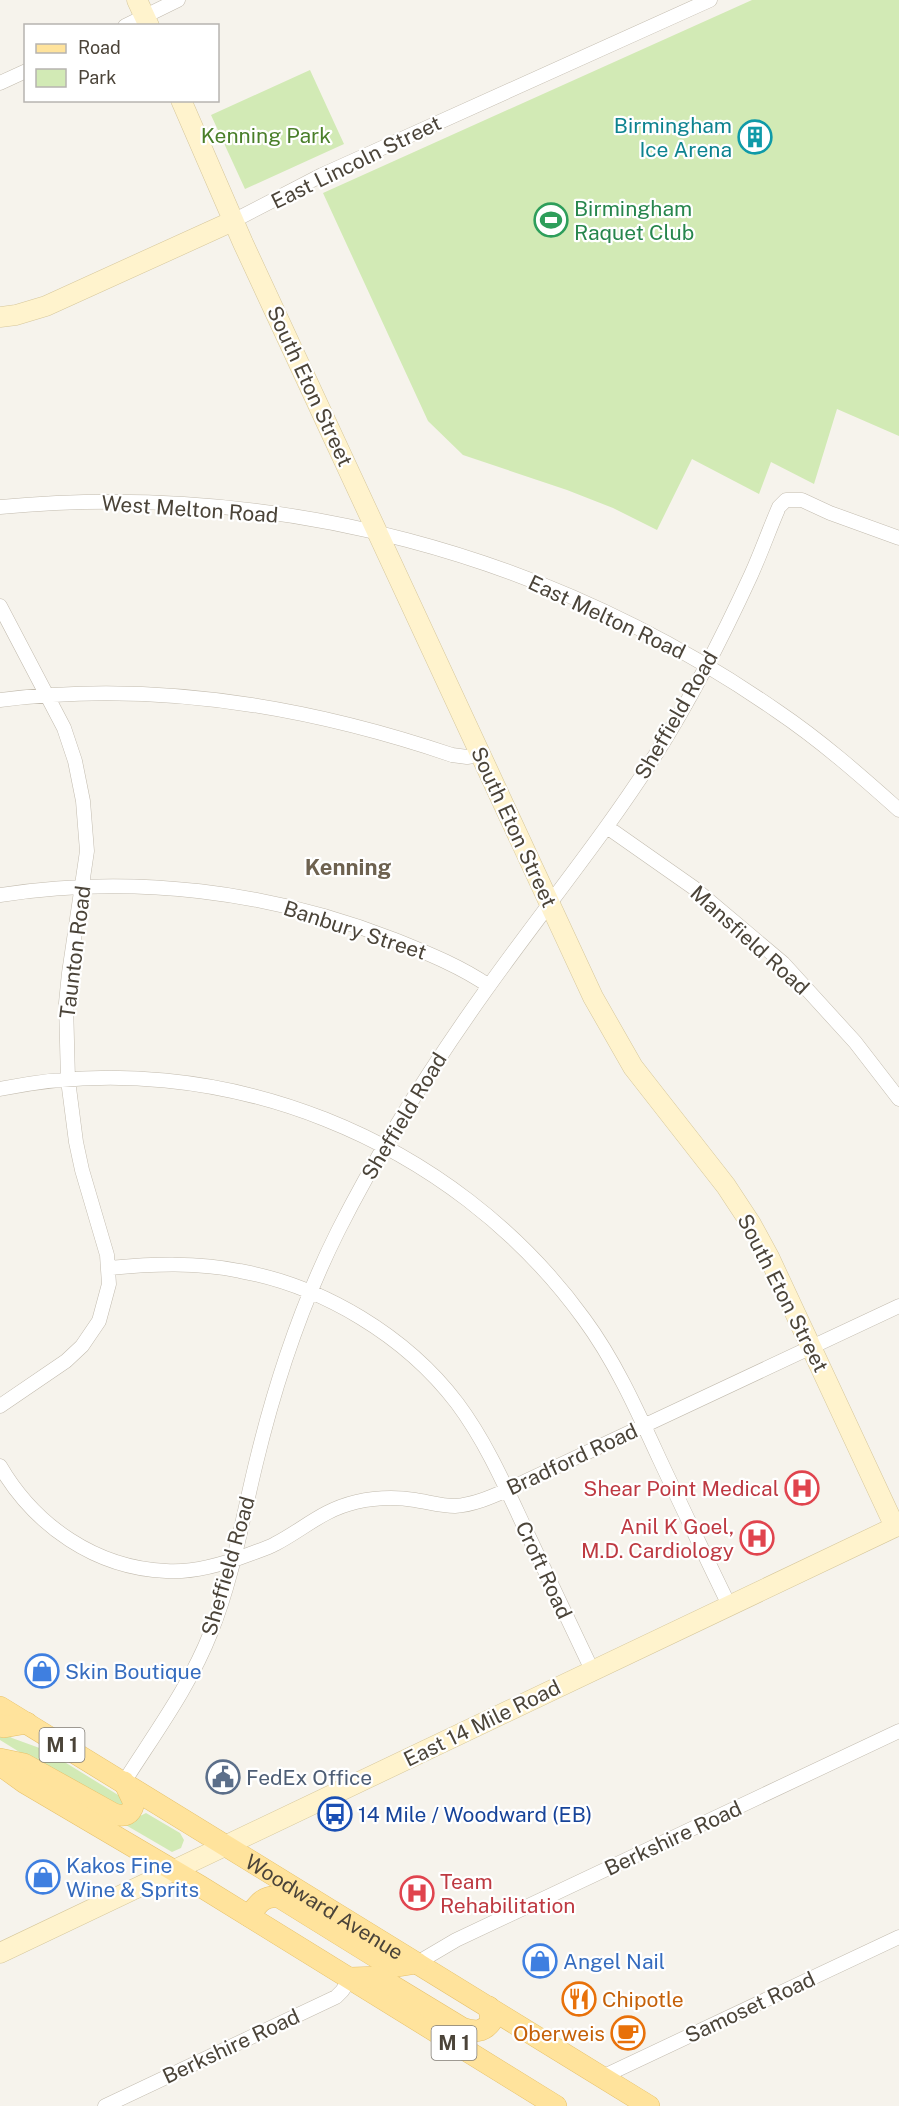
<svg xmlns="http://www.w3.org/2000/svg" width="899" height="2106" viewBox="0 0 899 2106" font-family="'Public Sans',sans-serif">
<rect width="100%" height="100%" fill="#f6f3ec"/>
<!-- green -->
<path fill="#d2eab5" d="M752 0H899V436L837 409 814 484 771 462 759 494 692 459 657 530 613 508 567 490 463 455 428 421 323 193Z
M310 70 344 144 245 189 211 115Z
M0 1730 12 1738 45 1750 123 1798 124 1808 102 1803 0 1740Z
M146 1813 180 1833 184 1840 181 1848 172 1852 124 1824Z"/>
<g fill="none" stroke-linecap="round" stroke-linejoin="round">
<!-- street casing -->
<g stroke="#c2bbae" stroke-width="15">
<path id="street" d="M125 26 178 0
M0 83 26 71
M233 221 322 175 710 0
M0 507C277 481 549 553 777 711 820 740 860 775 899 810
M0 606 64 728 75 761 83 801 87 851 69 973 66 1003 68 1080 76 1142 82 1170 107 1255 109 1284 99 1321 82 1346 66 1361 0 1406
M0 700C153 680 307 706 452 755L467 757 481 755
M607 827 694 888 783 963 855 1042 899 1099
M0 895C133 874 269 891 395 940 427 953 460 966 489 986
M0 1089C219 1044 453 1138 584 1319 615 1361 637 1410 659 1458 682 1507 705 1556 729 1605
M109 1268C153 1264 197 1262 240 1271 323 1286 406 1336 457 1403 487 1443 507 1490 528 1535 549 1580 571 1625 592 1670
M0 1466C35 1526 96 1568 166 1571 194 1573 224 1564 250 1554 258 1551 268 1548 275 1544 304 1529 322 1510 356 1502 374 1498 396 1497 415 1500 428 1502 442 1506 455 1506 473 1505 491 1497 507 1490L899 1306
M124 1782C155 1733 190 1686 211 1632 233 1577 242 1520 256 1463 275 1384 301 1305 338 1231 381 1146 431 1067 486 990 542 911 604 836 656 754 692 697 723 636 751 575 761 553 769 530 779 507L786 500H802L830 513 899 538
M417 1963 456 1940 899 1731
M602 2077 899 1937
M105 2106 336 1997 342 1991 351 1978"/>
</g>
<!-- secondary casing -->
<g stroke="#d6c79b" stroke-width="21">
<path id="secondary" d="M137 0 149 26
M181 100 243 243 593 997 633 1067 726 1186 751 1224 769 1257 895 1527
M0 317 16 315 46 306 233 221
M0 1953 899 1525"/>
</g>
<!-- primary casing -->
<g stroke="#e6c16a" stroke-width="22">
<g id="primary">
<path id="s1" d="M0 1707 649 2106"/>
<path d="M0 1725 4 1727 27 1723"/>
<path d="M0 1759 24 1764 114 1814C125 1817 131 1815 134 1803L124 1782"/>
<path d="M0 1765 25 1783 200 1886 556 2106"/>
<path d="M249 1916C258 1904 263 1895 279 1897L392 1967 417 1963"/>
<path d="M351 1978 378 1977 462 2028C474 2032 483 2033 491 2022L489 2007"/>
</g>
</g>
<!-- street -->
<use href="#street" stroke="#fff" stroke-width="14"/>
<!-- secondary -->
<use href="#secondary" stroke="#fff3cd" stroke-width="20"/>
<!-- primary -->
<use href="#primary" stroke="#ffe39c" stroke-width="21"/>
</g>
<!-- icons -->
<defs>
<g id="building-ring" transform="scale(1.725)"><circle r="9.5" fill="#fff" stroke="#0f9aa8" stroke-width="1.5"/><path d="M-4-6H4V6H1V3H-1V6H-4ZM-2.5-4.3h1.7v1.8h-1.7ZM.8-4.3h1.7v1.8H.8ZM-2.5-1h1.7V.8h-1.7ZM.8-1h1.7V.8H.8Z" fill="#0f9aa8"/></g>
<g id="stadium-ring" transform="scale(1.725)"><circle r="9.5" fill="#fff" stroke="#2e9e5b" stroke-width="1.5"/><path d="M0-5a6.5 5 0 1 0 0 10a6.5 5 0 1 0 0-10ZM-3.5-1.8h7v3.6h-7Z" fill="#2e9e5b"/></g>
<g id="hospital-ring" transform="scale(1.725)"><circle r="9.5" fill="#fff" stroke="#e0444e" stroke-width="1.5"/><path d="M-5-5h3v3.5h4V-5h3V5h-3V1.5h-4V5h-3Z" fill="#e0444e"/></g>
<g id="shop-ring" transform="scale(1.725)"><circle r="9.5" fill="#fff" stroke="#3f7fe0" stroke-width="1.5"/><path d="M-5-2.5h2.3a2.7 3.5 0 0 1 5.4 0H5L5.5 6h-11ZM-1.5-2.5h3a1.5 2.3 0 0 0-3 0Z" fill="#3f7fe0"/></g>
<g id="civic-ring" transform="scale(1.725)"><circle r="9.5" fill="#fff" stroke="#5c6f8a" stroke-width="1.5"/><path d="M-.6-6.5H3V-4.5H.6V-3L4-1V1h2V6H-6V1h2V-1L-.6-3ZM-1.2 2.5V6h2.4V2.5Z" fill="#5c6f8a"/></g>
<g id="bus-ring" transform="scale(1.725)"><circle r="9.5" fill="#fff" stroke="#1a4fb4" stroke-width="1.5"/><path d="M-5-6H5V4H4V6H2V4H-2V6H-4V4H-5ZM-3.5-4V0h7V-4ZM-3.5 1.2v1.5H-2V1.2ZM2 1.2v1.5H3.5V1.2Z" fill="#1a4fb4"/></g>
<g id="restaurant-ring" transform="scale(1.725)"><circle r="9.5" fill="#fff" stroke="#e8710a" stroke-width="1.5"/><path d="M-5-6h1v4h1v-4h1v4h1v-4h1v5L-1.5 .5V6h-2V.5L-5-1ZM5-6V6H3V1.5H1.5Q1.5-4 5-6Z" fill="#e8710a"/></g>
<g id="cafe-ring" transform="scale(1.725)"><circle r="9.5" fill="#fff" stroke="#e8710a" stroke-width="1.5"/><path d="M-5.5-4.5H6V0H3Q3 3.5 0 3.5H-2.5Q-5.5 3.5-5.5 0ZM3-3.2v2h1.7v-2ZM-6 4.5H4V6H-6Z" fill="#e8710a"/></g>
</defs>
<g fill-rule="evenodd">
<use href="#building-ring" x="755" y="137"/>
<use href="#stadium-ring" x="551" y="220"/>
<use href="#hospital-ring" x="802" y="1488"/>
<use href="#hospital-ring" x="757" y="1538"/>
<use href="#shop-ring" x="42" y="1671"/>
<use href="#civic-ring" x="223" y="1777"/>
<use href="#bus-ring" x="335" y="1814"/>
<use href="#shop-ring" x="43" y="1877"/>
<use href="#hospital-ring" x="417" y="1893"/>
<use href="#shop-ring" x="540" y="1961"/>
<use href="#restaurant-ring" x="579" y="1999"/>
<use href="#cafe-ring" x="628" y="2033"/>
</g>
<g text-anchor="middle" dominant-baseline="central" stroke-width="4.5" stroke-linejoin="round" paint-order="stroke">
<!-- shield labels -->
<g fill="#fff" stroke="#817c74" stroke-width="1.5">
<rect x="39.5" y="1728" width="45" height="34" rx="4.5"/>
<rect x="431.5" y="2026" width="45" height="34" rx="4.5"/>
</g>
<g font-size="20" font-weight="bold" fill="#4b4439">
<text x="62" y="1745">M 1</text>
<text x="454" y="2043">M 1</text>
</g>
<!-- culture labels -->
<g font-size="21" fill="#0d838f" stroke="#fff" text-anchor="end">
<text x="732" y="125">Birmingham<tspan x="732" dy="24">Ice Arena</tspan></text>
</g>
<!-- park labels -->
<g font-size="21" fill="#4a7f2a" stroke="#fff">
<text x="266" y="135">Kenning Park</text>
</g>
<!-- street labels -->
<g font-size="21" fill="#4b4439" stroke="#fff">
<text transform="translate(356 162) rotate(-26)">East Lincoln Street</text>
<text transform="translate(310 386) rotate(65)">South Eton Street</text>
<text transform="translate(190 509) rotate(4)">West Melton Road</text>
<text transform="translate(607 617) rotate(25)">East Melton Road</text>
<text transform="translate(676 715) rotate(-60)">Sheffield Road</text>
<text transform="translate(514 827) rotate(65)">South Eton Street</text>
<text transform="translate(355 930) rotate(18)">Banbury Street</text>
<text transform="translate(750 940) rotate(42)">Mansfield Road</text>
<text transform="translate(75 952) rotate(-83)">Taunton Road</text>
<text transform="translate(404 1116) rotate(-59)">Sheffield Road</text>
<text transform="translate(783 1293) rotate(63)">South Eton Street</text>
<text transform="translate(572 1459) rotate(-25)">Bradford Road</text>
<text transform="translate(228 1566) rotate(-74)">Sheffield Road</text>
<text transform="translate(544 1570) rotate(65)">Croft Road</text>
<text transform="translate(482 1723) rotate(-26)">East 14 Mile Road</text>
<text transform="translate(673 1838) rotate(-25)">Berkshire Road</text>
<text stroke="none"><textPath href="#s1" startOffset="381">Woodward Avenue</textPath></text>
<text transform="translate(750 2007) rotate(-25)">Samoset Road</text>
<text transform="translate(231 2046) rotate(-25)">Berkshire Road</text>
</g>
<!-- leisure labels -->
<g font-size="21" fill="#27864d" stroke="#fff" text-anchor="start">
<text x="574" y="208">Birmingham<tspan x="574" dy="24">Raquet Club</tspan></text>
</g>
<!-- health labels -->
<g font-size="21" fill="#be3a42" stroke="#fff" text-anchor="end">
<text x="779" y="1488">Shear Point Medical</text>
<text x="734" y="1526">Anil K Goel,<tspan x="734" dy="24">M.D. Cardiology</tspan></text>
<text x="440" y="1881" text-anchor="start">Team<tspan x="440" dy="24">Rehabilitation</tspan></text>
</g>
<!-- shop labels -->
<g font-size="21" fill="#366cbe" stroke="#fff" text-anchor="start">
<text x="65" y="1671">Skin Boutique</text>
<text x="66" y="1865">Kakos Fine<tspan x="66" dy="24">Wine &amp; Sprits</tspan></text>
<text x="563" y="1961">Angel Nail</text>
</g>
<!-- service labels -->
<g font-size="21" fill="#4e5e75" stroke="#fff" text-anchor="start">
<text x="246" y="1777">FedEx Office</text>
</g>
<!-- transit labels -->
<g font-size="21" fill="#164399" stroke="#fff" text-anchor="start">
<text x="358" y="1814">14 Mile / Woodward (EB)</text>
</g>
<!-- food labels -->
<g font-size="21" fill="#c56008" stroke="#fff" text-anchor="start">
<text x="602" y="1999">Chipotle</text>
<text x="605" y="2033" text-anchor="end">Oberweis</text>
</g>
<!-- neighbourhood labels -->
<g font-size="22" font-weight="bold" fill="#6e6250" stroke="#fff">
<text x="348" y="867">Kenning</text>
</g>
</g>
<!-- legend -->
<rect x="24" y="24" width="195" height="78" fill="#ffffff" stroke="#b7b4b0" stroke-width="1.5"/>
<rect x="36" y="44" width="30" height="9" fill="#ffe39c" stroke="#b7b4b0" stroke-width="1.5"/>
<text x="78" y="54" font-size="18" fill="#4b4439">Road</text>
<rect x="36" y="69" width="30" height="18" fill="#d2eab5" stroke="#b7b4b0" stroke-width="1.5"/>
<text x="78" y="84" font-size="18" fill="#4b4439">Park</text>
</svg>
